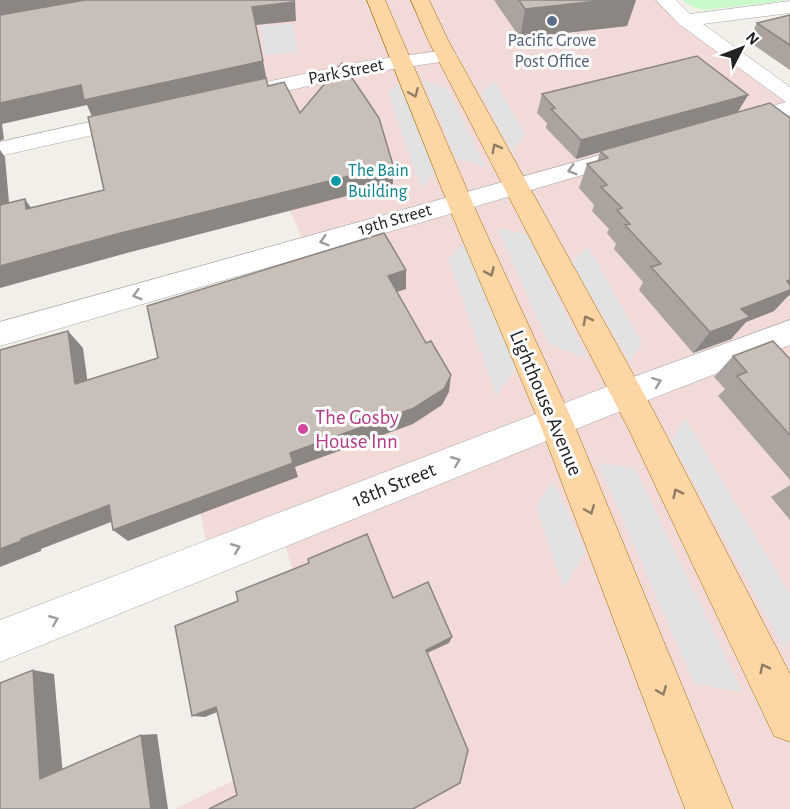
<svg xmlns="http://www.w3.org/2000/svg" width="790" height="809" viewBox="0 0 790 809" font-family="'Alegreya Sans',sans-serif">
<rect width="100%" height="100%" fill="#f2efe9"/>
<!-- commercial -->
<path fill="#f2dad9" d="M174 0H665L790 97V809H175L338 730 281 530 210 558 178 411 298 369 253 261 306 246 236 96Z"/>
<!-- park -->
<path fill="#c8facc" d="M682 0H790L704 10 693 7Z"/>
<!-- parking -->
<path fill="#e2e2e2" d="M292 24 298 52 265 55 260 26Z
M423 80 447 88 486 167 456 158Z
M494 80 525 134 512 152 481 93Z
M402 81 438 169 421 188 388 93Z
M497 227 528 236 588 359 548 344Z
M464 244 516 369 496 396 448 258Z
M588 247 642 343 630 362 571 261Z
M685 418 790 595V633L785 650 671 441Z
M598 463 635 468 743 693 694 683Z
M553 480 586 551 564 589 536 507Z"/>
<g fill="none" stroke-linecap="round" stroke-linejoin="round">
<!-- minor casing -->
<g stroke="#a9a9a9" stroke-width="1">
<path id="minor" d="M656 0H676L690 14 790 1V13L703 24 790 87V115L737 130 729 128 726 123 729 118 786 102 679 24Z
M447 50 454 52 457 56 454 60 366 73 242 101 234 99 231 94 234 89 242 87 366 61Z
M134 112 142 114 145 119 142 124 0 156V142Z
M629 147 637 149 641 154 637 159 0 346V322Z
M790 320V345L638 404 0 662V620L614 384Z"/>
</g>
<!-- major casing -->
<g stroke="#a06b00" stroke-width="1">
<path id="major" d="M367 0H385L481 222 573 422 733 809H685L539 422 455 222Z
M411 0H429L449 42 653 410 790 674V742L774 736 629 430 429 42Z"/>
</g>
<!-- minor -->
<use href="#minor" fill="#fff" fill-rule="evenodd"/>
<!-- major -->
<use href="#major" fill="#fcd6a4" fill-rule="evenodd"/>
</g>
<!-- wall -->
<path fill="#aba49e" d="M494 0H636L627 26 520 38Z
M790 15V70L748 41 757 23Z
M542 94 748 95 738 112 790 118V295L788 296 774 311 746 322 731 339 693 353 639 290 643 282 614 249 616 244 607 233 609 229 592 211 594 205 579 188 587 164 597 162 600 152 576 159 546 128 547 123 537 113Z
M733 356 790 359V480L718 396 725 389 714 377Z
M790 485V520L771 497Z"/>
<!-- shaded-wall -->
<path fill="#8b8681" d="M0 0H111L0 20Z
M295 0 296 21 256 25 252 7Z
M607 0H636L627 26 520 38 525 9Z
M263 61 267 81 93 119 87 105 2 124 4 139 0 141V103L81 85Z
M748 95 737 113 576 159 581 140Z
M0 150 5 157 11 225 0 211Z
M393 165V184L127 253 0 288V266L117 234Z
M25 199 38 218 26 209Z
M406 270V289L388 295V276Z
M790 280V295L788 296 774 311 746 322 731 339 693 353 710 332 741 309Z
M68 331 83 348 90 400 75 384Z
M451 375 449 392 442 405 413 424 295 467 298 477 128 541 113 530 290 453Z
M109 505 124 517 41 549V551L0 567V549L21 539Z
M452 637 449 643 425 654 426 650Z
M33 670 54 674 63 775 40 779Z
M216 707 227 708 205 717 192 716Z
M157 734 168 809H151L141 735Z"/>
<!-- building -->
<path fill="#c7bfb8" stroke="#8b8681" stroke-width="1.5" d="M85 0H294V2L252 7 263 61 84 100 81 85 0 103V15Z
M519 0H607L525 9Z
M790 15V45L757 23Z
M697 56 748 95 581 140 551 109 555 108 542 94Z
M342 63 379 118 393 165 117 234 0 266V205L25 199 26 209 104 190 88 117 266 78 268 86 284 82 300 113Z
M770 103 790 118V280L787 281 790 285V290L741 309 750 317 710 332 651 267 661 264 625 225 630 224 617 210 622 208 601 187 607 185 587 164 608 158 600 151Z
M384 233 406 270 388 276 426 343 431 341 451 375 444 389 414 408 290 453 293 463 113 530 109 505 21 539V541L0 549V350L68 331 75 384 158 358 147 306Z
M773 341 790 359V435L737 376 747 372 733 356Z
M367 534 393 598 428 582 452 637 426 650 468 750 460 783 413 809H209L237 795 216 707 192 716 175 626 238 601 236 592 309 563 308 559Z
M33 670 40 779 141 735 151 809H0V683Z"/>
<!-- one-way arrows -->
<defs><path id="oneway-chevron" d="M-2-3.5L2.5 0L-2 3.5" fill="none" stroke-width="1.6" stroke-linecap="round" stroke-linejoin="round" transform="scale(1.5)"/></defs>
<g stroke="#8f7c63">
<use href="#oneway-chevron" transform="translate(414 93) rotate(67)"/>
<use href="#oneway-chevron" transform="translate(496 148) rotate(-118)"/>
<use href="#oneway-chevron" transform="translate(490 272) rotate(66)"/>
<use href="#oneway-chevron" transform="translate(587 320) rotate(-118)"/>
<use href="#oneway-chevron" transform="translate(677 493) rotate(-116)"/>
<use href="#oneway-chevron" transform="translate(590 510) rotate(68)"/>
<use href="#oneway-chevron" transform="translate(764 668) rotate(-116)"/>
<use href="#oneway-chevron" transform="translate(662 691) rotate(68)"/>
</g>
<g stroke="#9c9c9c">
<use href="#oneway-chevron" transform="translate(572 170) rotate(164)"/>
<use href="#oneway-chevron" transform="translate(324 241) rotate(164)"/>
<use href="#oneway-chevron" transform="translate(137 295) rotate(164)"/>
<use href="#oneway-chevron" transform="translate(657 382) rotate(-21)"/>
<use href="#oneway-chevron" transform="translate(456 461) rotate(-22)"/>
<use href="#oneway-chevron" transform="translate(236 548) rotate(-22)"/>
<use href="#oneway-chevron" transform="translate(54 620) rotate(-22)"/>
</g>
<!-- markers -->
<circle fill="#5c6f8a" stroke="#fff" stroke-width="2" cx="552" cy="21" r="6"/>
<circle fill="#0f9aa8" stroke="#fff" stroke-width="2" cx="336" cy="181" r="6"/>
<circle fill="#d1479c" stroke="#fff" stroke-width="2" cx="303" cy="429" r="6"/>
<g text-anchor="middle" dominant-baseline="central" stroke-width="6" stroke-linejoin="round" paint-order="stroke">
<!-- far-service labels -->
<g font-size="18" fill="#4e5e75" stroke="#fff">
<text x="552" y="41">Pacific Grove<tspan x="552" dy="21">Post Office</tspan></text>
</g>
<!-- far-street labels -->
<g font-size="18" fill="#222" stroke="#fff">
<text transform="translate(346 72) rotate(-11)">Park Street</text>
<text transform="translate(395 220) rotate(-16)">19th Street</text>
</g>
<!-- far-culture labels -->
<g font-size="18" fill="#0d838f" stroke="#fff" text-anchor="start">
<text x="348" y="171">The Bain<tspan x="348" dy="21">Building</tspan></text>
</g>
<!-- street labels -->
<g font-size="21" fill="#222" stroke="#fff">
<text transform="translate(546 403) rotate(67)">Lighthouse Avenue</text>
<text transform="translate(394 485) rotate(-22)">18th Street</text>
</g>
<!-- hotel labels -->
<g font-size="21" fill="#b23c85" stroke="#fff" text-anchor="start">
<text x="315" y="417">The Gosby<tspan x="315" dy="24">House Inn</tspan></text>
</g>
</g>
<!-- north arrow -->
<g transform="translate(742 48) rotate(48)" stroke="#ffffff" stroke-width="4.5" paint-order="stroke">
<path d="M0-4.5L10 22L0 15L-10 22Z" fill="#222222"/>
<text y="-9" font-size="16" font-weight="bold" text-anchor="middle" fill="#222222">N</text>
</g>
</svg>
